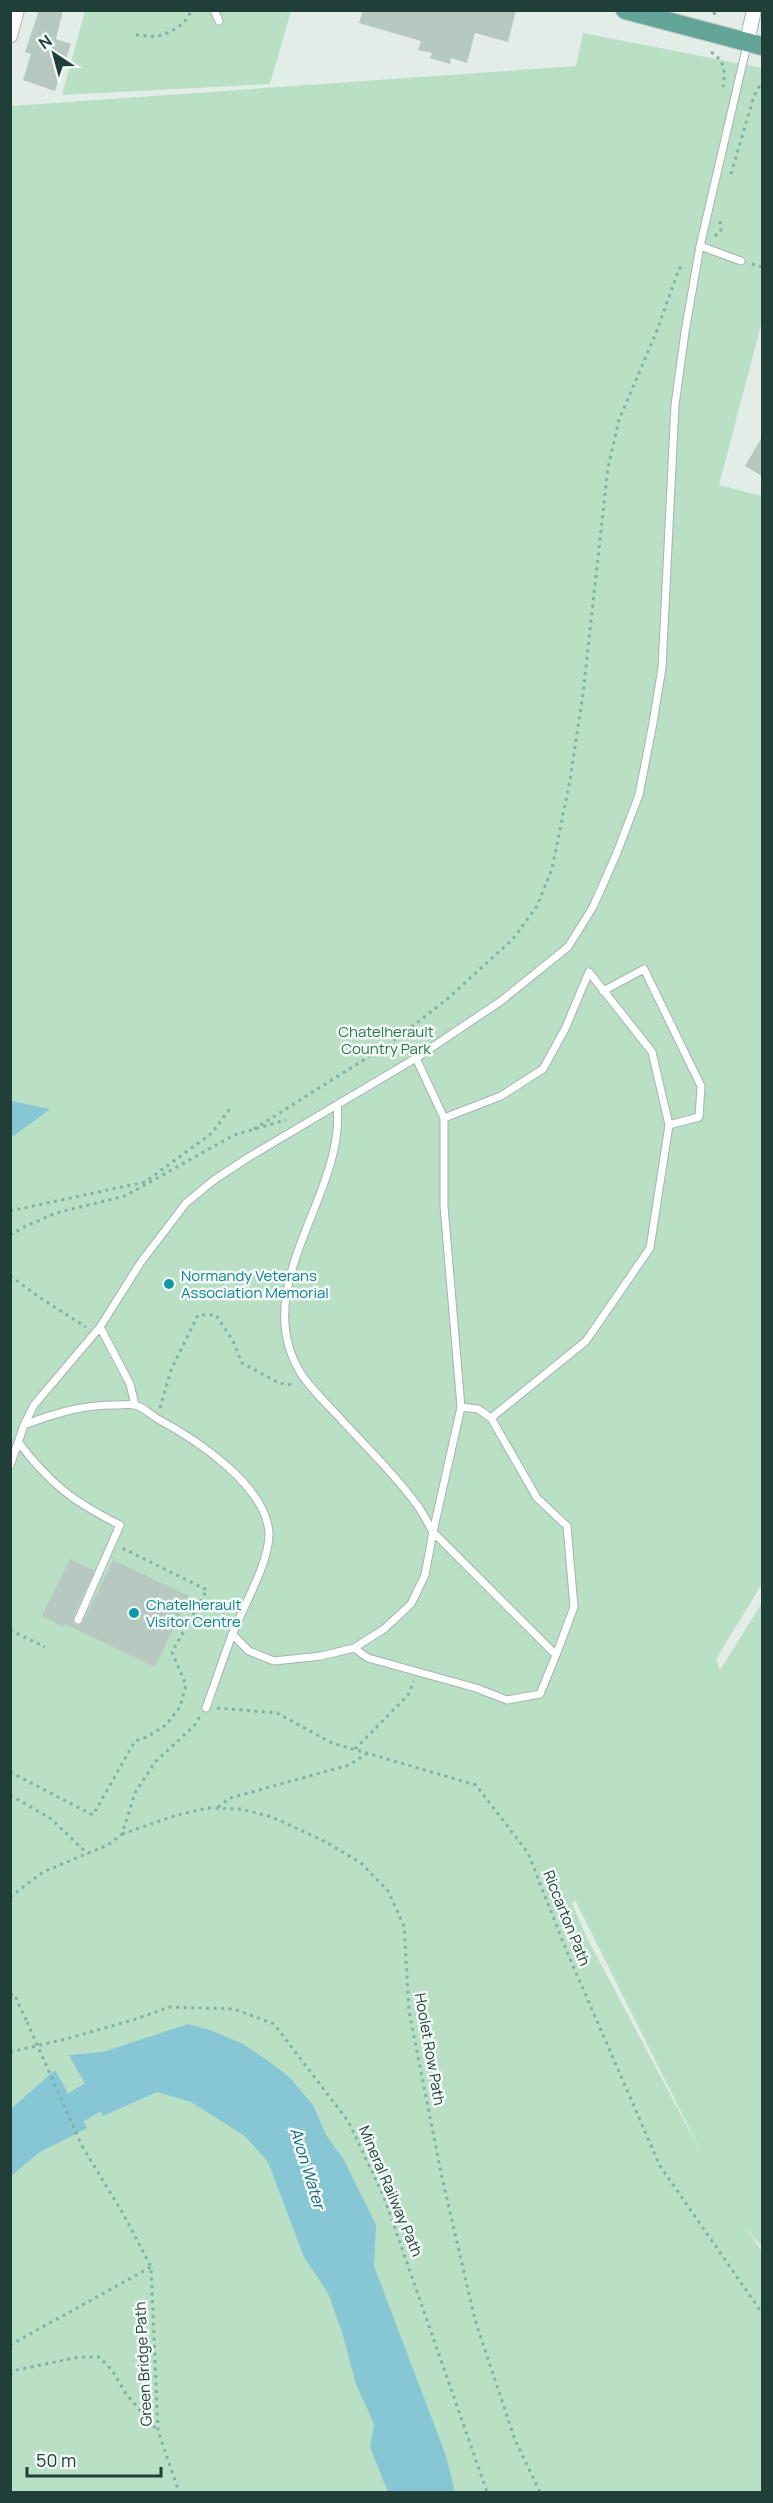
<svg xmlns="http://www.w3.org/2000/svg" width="773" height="2503" viewBox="0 0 773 2503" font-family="Manrope,sans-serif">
<rect width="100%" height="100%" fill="#e2ede8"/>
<!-- green -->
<path fill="#b9dfc5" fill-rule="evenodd" d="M85 11H291L270 84 62 95Z
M583 33 762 68V321L719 485 762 496V1584L716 1659 720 1670 762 1603V2247L744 2226 762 2251V2492H11V106L576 66ZM575 1900 705 2160 586 1936 572 1903Z"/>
<!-- water -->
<path fill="#86c6d5" d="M11 1101 50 1109 11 1138Z
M188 2024 210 2030 243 2044 267 2060 289 2077 313 2105 326 2135 344 2160 376 2225 374 2266 446 2456 455 2492H388L370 2447 374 2424 356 2384 342 2332 328 2293 304 2257 268 2162 245 2136 191 2102 157 2092 103 2116 69 2055 103 2052Z
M55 2070 87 2128 40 2152 11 2176V2109Z"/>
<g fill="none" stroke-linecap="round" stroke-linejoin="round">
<!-- river -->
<path stroke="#86c6d5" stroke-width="32" d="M10 2147 130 2075"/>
</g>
<!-- building -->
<path fill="#b7c8c1" d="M39 10H63L56 39 71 44 55 91 23 80 31 54 25 52Z
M363 10H516L508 42 475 33 467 63 451 58 450 64 430 58 432 53 418 50 421 41 359 23Z
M762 437V476L745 466Z
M70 1559 94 1571 73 1618V1623L76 1625 83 1622 113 1560 189 1596 155 1667 65 1624 64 1627 42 1616Z"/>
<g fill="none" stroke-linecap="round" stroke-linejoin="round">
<!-- service casing -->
<g stroke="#a4b5b0" stroke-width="9">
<path id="service" d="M214 10 219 21
M700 246 741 261
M603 991 644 969 701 1086 699 1117 669 1125
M337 1105C347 1194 245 1287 302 1375 312 1390 326 1403 338 1416 363 1444 392 1471 414 1501 422 1510 427 1522 433 1532L461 1407 444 1206V1118L416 1058
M444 1118 501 1096 543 1069 565 1029 589 972 652 1052 669 1125 650 1248 586 1341 491 1418 478 1409 461 1407
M100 1327 130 1384 135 1405
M24 1425C56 1413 81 1405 116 1405 122 1405 129 1404 135 1405 143 1407 151 1415 158 1419 195 1439 266 1485 269 1533 270 1561 243 1607 232 1635 223 1659 215 1683 206 1708
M19 1443C51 1485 74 1502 120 1525L78 1620
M10 1466 24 1425 34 1405 100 1327 141 1262 186 1203 214 1180 249 1157 416 1058 501 1001 568 947 593 907 616 855 639 795 653 723 662 668 675 405 685 332 700 246 747 45
M433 1532 556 1655 574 1607 567 1526 537 1498 491 1418
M232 1634 249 1651 274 1661 321 1656 354 1648 384 1629 411 1604 425 1575 433 1532
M354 1648 368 1658 476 1688 507 1700 540 1694 556 1655"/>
</g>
<!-- minor casing -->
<g stroke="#a4b5b0" stroke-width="16">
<path id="minor" d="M10 36 17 10
M747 42 754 10"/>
</g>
<!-- primary casing -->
<g stroke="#c1c9c7" stroke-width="20">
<path id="primary" d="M625 10 762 46"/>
</g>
<!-- path -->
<path stroke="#80b2a5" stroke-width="3" stroke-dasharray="3 4.5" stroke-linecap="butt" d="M713 14 722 10
M136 35C143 35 150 37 156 36 169 35 188 23 191 10
M711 52C726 62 725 72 723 87
M731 174 754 96 762 82
M715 236 721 232 720 221
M752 264 762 267
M254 1129 389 1044 445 1001 513 939 537 906 552 869 570 780 583 694 608 467 619 420 656 333 679 269 683 264
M10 1211 145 1182 212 1133 231 1107
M10 1235 26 1226 56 1213 125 1196 234 1135 286 1120
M10 1276 45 1301 86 1327
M160 1408 171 1370 198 1315H216L233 1341 242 1363 279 1383 294 1385
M10 1630 45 1647
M217 1708 277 1713 332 1743 476 1785 528 1853 567 1952 660 2166 762 2313
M355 1749 408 1695 414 1681
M10 1772 93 1815 135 1741 147 1737 166 1725 180 1707 186 1685 172 1652 207 1590 122 1548
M10 1795 50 1818 88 1854
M218 1807 230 1798 349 1765 368 1753
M122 1834 177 1815 208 1808 241 1809 272 1817 326 1842 361 1863 388 1891 404 1926 409 2011 441 2173 475 2320 515 2440 540 2492
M10 1897 43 1872 108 1845 122 1834 135 1793 155 1762 194 1726 200 1716
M10 1995 14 1994 27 2022
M10 2052 62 2040 133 2020 170 2007 234 2009 274 2024 348 2121 384 2197 487 2492
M82 2146 124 2215 151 2267 158 2431 179 2492
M10 2345 151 2267
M10 2375 17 2370 79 2357H99L112 2370 126 2394 158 2431"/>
<!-- service -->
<use href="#service" stroke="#fff" stroke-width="7"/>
<!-- minor -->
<use href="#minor" stroke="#fff" stroke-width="14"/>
<!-- primary -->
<use href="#primary" stroke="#63a597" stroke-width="18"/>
<!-- path-bridge -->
<path stroke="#80b2a5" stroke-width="3" stroke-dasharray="3 4.5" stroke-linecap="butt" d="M27 2022 82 2146"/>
</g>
<!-- markers -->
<g fill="#0f9aa8" stroke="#f2f9f6" stroke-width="2">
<circle cx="169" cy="1284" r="6"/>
<circle cx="134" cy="1613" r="6"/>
</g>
<g text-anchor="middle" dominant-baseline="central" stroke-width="5" stroke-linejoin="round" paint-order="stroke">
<!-- park labels -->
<g font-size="15" fill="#28784a" stroke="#f2f9f6">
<text x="386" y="1031">Chatelherault<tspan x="386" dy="17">Country Park</tspan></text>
</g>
<!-- culture labels -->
<g font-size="15" fill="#0d838f" stroke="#f2f9f6" text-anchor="start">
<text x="181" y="1275">Normandy Veterans<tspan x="181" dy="17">Association Memorial</tspan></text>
<text x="146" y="1604">Chatelherault<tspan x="146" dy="17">Visitor Centre</tspan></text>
</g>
<!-- street labels -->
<g font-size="15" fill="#203f38" stroke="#f2f9f6">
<text transform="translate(567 1918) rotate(68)">Riccarton Path</text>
<text transform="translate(430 2049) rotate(80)">Hoolet Row Path</text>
<text transform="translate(391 2191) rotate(67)">Mineral Railway Path</text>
<text transform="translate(143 2364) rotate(-93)">Green Bridge Path</text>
</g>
<!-- water labels -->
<g font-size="16" font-style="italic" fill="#17697f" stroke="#f2f9f6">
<text transform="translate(308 2168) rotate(73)">Avon Water</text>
</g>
</g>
<!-- border -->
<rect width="773" height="2503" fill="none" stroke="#203f38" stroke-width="24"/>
<!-- north arrow -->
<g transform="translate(54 54) rotate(324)" stroke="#f2f9f6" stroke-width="4.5" paint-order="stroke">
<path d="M0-4.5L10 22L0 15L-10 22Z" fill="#203f38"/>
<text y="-9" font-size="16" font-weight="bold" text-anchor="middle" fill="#203f38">N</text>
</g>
<!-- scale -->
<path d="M27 2467v9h134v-9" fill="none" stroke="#203f38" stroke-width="3"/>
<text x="36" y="2467" font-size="18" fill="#203f38" stroke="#f2f9f6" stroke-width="4.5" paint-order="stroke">50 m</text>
</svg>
